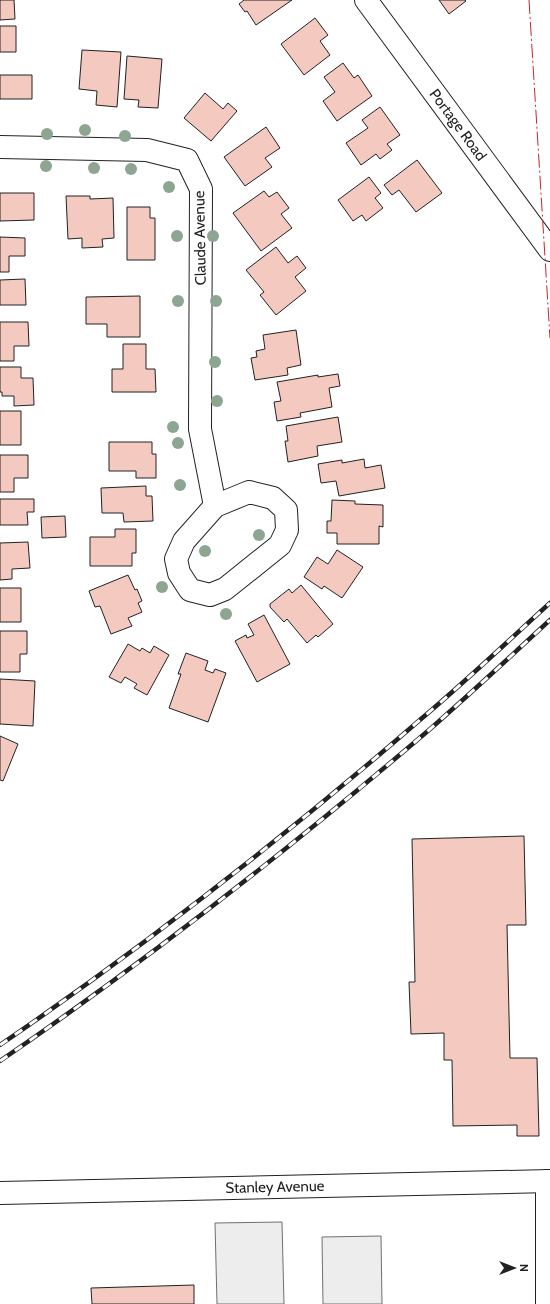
<svg xmlns="http://www.w3.org/2000/svg" width="550" height="1304" viewBox="0 0 550 1304" font-family="Cabin,sans-serif">
<rect width="100%" height="100%" fill="#fff"/>
<!-- parking -->
<path fill="#ededed" stroke="#6f6f6f" d="M282 1222 284 1304H217L215 1223Z
M381 1236 382 1304H323L322 1237Z"/>
<!-- building -->
<path fill="#f3c9c0" stroke="#222" d="M0 0H14L15 19 0 20Z
M244 0H292L256 25 247 11 245 12 239 4Z
M439 0H465L466 1 449 14Z
M315 18 328 35 320 41 330 55 304 75 281 44Z
M0 26H16V52H0Z
M82 50 121 52 117 107 96 105 97 91 79 89Z
M127 56 162 59 158 108 138 107 139 100 124 99Z
M343 63 354 78 358 75 372 96 337 121 323 101 335 92 324 77Z
M0 75H32V99H0Z
M205 93 223 109 228 103 237 111 211 141 184 118Z
M380 107 400 135 387 144 392 150 380 159 376 154 361 165 346 143 368 128 362 120Z
M266 127 280 148 265 158 272 167 245 186 224 157Z
M417 160 442 193 416 212 399 190 392 195 384 185Z
M369 177 381 193 375 198 383 208 366 221 362 215 353 221 338 200Z
M264 191 269 197 277 192 289 208 281 214 292 228 261 251 233 213Z
M0 193H34V220L0 221Z
M66 196H90V199L113 198 114 238 102 239 103 247 82 248V238L68 239Z
M127 207H150V218H155V260H127Z
M0 237 25 238V256H9V272H0Z
M276 247 288 263 297 256 306 268 295 277 306 291 276 315 260 295 264 292 246 270Z
M25 279 26 305H0V280Z
M140 296V337H107V324H86V297Z
M0 322H28L29 346H14V361H0Z
M296 330 301 365 287 368 288 375 255 380 251 358 257 357 256 351 265 349 263 335Z
M123 344H146V369H155L156 392H112V369H123Z
M0 367H21V378H33L34 405 14 406V396H2V392H0Z
M338 374 340 386 329 388 332 407 300 413 301 417 277 421 274 402 281 401 277 382 318 375V377Z
M0 411H21V445H0Z
M338 417 342 442 317 446 318 456 288 462 285 441H288L286 426Z
M109 442H152V454H156V478H136V471H109Z
M0 455H28V478H14V492H0Z
M364 459 365 468 381 465 385 488 339 496 336 481 321 483 318 464 342 460V463Z
M146 486V496H152L153 521 124 522 123 513H102L101 488Z
M0 499H34V512H27L28 525H0Z
M332 500 355 501V504L383 505V527L379 526V544H337V533H327V521H331Z
M65 516 66 537 42 538 41 517Z
M115 529H136V553H132V566H90V537H115Z
M28 542 30 568 12 569V579L0 580V543Z
M337 550 363 567 342 598 324 586 322 589 304 577 317 557 328 564Z
M128 575 135 590 137 589 142 601 138 603 142 612 128 618 132 626 111 634 100 606 95 607 89 591Z
M301 585 333 624 318 637 316 635 307 643 287 619 284 622 270 607V604L289 589 292 593Z
M0 588H21V622H0Z
M264 615 290 664 257 682 235 641 246 635 247 638 254 635 248 624Z
M0 631H27V654H20V672H0Z
M128 644 140 651 142 648 150 653 154 646 169 655 147 695 134 688 137 684 125 677 121 683 109 677Z
M186 653 208 661 205 670 213 673 215 669 226 673 208 722 169 708 181 674H178Z
M0 679 35 681 33 726 0 724Z
M0 736 18 744 3 781 0 780Z
M524 836 526 925H507L510 1058H537L539 1136H517V1125L453 1126 452 1060H444V1033L411 1034 409 982H415L412 839Z
M194 1285V1304H92L91 1288Z"/>
<g fill="none" stroke-linecap="round" stroke-linejoin="round">
<!-- minor casing -->
<g stroke="#222" stroke-width="24">
<g id="minor">
<path id="s1" d="M366 0 550 250"/>
<path d="M0 147 147 150 187 160 201 189 200 429 215 506"/>
<path d="M249 492 273 498 286 510 287 530 280 545 225 589 210 595 190 590 179 573 176 559 184 541 215 506Z"/>
<path d="M547 1181V1304"/>
</g>
</g>
<!-- major casing -->
<g stroke="#222" stroke-width="24">
<g id="major">
<path id="s2" d="M0 1193 550 1181"/>
</g>
</g>
<!-- minor -->
<use href="#minor" stroke="#fff" stroke-width="22"/>
<!-- major -->
<use href="#major" stroke="#fff" stroke-width="22"/>
<!-- rail casing -->
<g stroke="#222" stroke-width="4.5">
<path id="rail" d="M0 1045C146 945 287 835 421 719 465 682 507 642 550 603
M0 1061C149 959 292 847 429 730 470 694 510 657 550 620"/>
</g>
<!-- rail -->
<use href="#rail" stroke="#fff" stroke-width="3" stroke-dasharray="9" stroke-linecap="butt"/>
<!-- power -->
<path stroke="#c62828" stroke-width="1" stroke-dasharray="14 3 2 3" stroke-linecap="butt" d="M529 0 550 338"/>
</g>
<!-- trees -->
<g fill="#8da692">
<circle cx="85" cy="130" r="6"/>
<circle cx="47" cy="134" r="6"/>
<circle cx="125" cy="136" r="6"/>
<circle cx="46" cy="166" r="6"/>
<circle cx="94" cy="168" r="6"/>
<circle cx="131" cy="169" r="6"/>
<circle cx="169" cy="187" r="6"/>
<circle cx="177" cy="236" r="6"/>
<circle cx="213" cy="236" r="6"/>
<circle cx="178" cy="301" r="6"/>
<circle cx="216" cy="301" r="6"/>
<circle cx="215" cy="362" r="6"/>
<circle cx="217" cy="401" r="6"/>
<circle cx="173" cy="427" r="6"/>
<circle cx="178" cy="443" r="6"/>
<circle cx="180" cy="485" r="6"/>
<circle cx="259" cy="535" r="6"/>
<circle cx="205" cy="551" r="6"/>
<circle cx="162" cy="587" r="6"/>
<circle cx="226" cy="614" r="6"/>
</g>
<g text-anchor="middle" dominant-baseline="central" stroke-width="3" stroke-linejoin="round" paint-order="stroke">
<!-- street labels -->
<g font-size="15" fill="#222" stroke="#fff">
<text stroke="none"><textPath href="#s1" startOffset="155">Portage Road</textPath></text>
<text transform="translate(200 238) rotate(-91)">Claude Avenue</text>
<text stroke="none"><textPath href="#s2" startOffset="275">Stanley Avenue</textPath></text>
</g>
</g>
<!-- north arrow -->
<g transform="translate(514 1268) rotate(90)" stroke="#ffffff" stroke-width="3" paint-order="stroke">
<path d="M0-3L7 15L0 10L-7 15Z" fill="#222222"/>
<text y="-6" font-size="11" font-weight="bold" text-anchor="middle" fill="#222222">N</text>
</g>
</svg>
